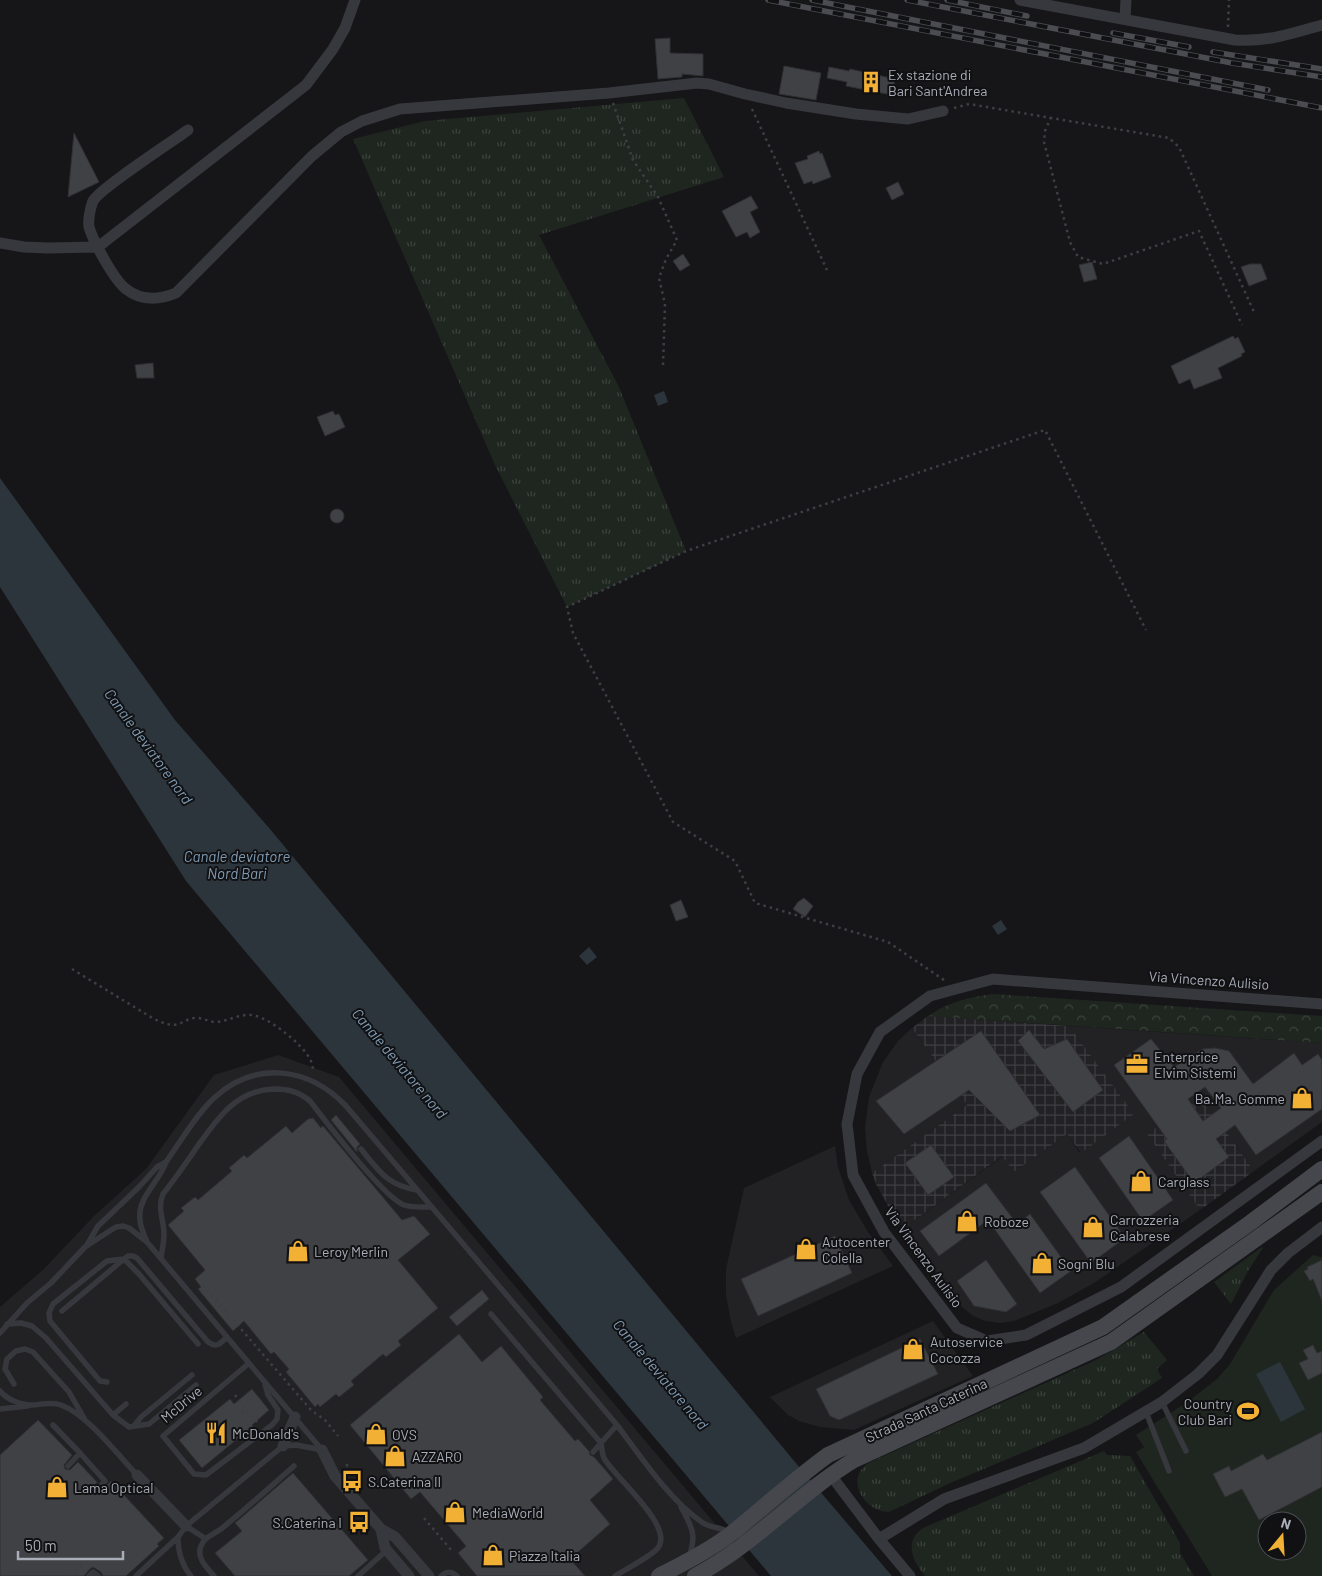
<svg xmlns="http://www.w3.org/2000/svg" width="1322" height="1576" viewBox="0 0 1322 1576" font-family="Barlow,sans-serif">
<defs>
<pattern id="industrial-grid" width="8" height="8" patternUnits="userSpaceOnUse" patternTransform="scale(1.25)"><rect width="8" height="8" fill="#222225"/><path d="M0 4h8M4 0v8" fill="none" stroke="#3f3f43"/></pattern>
<pattern id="grass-tufts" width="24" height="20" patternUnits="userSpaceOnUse" patternTransform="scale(1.25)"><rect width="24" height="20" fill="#1e261f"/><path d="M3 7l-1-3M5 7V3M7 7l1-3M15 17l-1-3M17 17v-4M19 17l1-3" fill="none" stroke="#3c433d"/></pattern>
<pattern id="park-crowns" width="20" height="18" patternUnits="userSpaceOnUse" patternTransform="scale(1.25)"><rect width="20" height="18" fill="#1e261f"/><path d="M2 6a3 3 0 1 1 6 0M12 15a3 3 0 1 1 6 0" fill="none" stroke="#3c433d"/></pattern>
</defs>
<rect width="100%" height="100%" fill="#161618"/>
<!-- built -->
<path fill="#222225" d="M1069 1026 1322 1043V1122L1254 1171 1201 1096 1147 1134 1200 1210 1094 1283 1058 1303 1014 1321 1000 1323 985 1321 973 1316 962 1307 904 1228 1003 1156 1014 1172 1067 1134 1080 1153 1133 1114Z
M912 1028 967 1105 872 1173 867 1151 865 1128 869 1097 883 1062 898 1041Z
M278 1055 339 1077 759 1576H0V1307L44 1269 94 1216 146 1169 214 1075Z
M835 1146 838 1167 849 1200 868 1232 893 1266 736 1338 731 1322 726 1295V1269L744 1188Z
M933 1321 973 1376 854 1430 820 1427 799 1421 788 1415 770 1397Z"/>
<!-- industrial -->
<path fill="url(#industrial-grid)" d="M928 1016 1069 1026 1134 1114 1081 1153 1067 1134 1014 1172 1002 1156 904 1228 888 1206 876 1184 872 1173 967 1105 912 1028Z
M1201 1096 1254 1171 1200 1210 1147 1134Z"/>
<!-- grass -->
<path fill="url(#grass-tufts)" d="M684 98 724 177 539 235 618 385 686 551 567 607 495 465 353 139 425 121Z
M1262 1247 1263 1248 1249 1269 1231 1304 1214 1282Z
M1144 1332 1167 1360 1157 1369 1162 1378 1093 1423 948 1484 889 1512C865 1512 844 1480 868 1463L1096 1360Z
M1104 1451 1107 1455 1130 1456 1180 1543V1553L1194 1576H925C913 1561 903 1542 923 1528Z"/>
<!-- park -->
<path fill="url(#park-crowns)" d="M993 994 1322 1016V1043L928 1016C949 1002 969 997 993 994Z"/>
<!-- pitch -->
<path fill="#1e261f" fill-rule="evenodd" d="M1313 1255 1322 1257V1576H1212L1136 1452 1144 1447 1136 1435 1186 1403 1217 1379 1230 1364 1274 1290ZM1267 1521H1297V1551H1267Z"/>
<!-- water -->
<path fill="#2c353c" d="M664 391 668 402 658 406 654 395Z
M0 478 175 720 270 829 795 1462 892 1576H771L186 881 0 587Z
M1001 920 1007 929 998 935 992 926Z
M589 947 597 957 587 965 579 956Z
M1280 1362 1305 1409 1281 1422 1256 1374Z"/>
<!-- building -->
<path fill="#404145" stroke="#303034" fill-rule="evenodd" d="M670 38V53L703 54V76L682 74V77L658 79 655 39Z
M784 66 821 73 816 100 779 94Z
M829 67 849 71 850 69 895 79 892 95 846 86 847 82 827 78Z
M74 133 99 182 68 197Z
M819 151 820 154 822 153 831 177 813 184 812 181 804 184 795 163 808 159 807 156Z
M898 182 904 194 892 200 886 188Z
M751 196 758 208 750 212 760 232 750 238 747 232 736 237 722 211Z
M683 254 690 265 680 271 673 261Z
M1092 262 1097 279 1084 282 1079 265Z
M1250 264H1261L1267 279 1249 286 1241 267Z
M1233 336 1235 339 1238 337 1245 352 1241 354 1242 356 1218 368 1222 378 1194 389 1190 379 1179 384 1171 366Z
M153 363 154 378H137L135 365Z
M333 411 335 415 339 414 345 427 325 436 317 417Z
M330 516a7 7 0 1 1 14 0a7 7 0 1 1-14 0Z
M804 898 813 906 805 917 793 909 798 902Z
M681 900 688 917 676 921 670 905Z
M1029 1030 1044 1049 1067 1039 1103 1090 1073 1112 1018 1041Z
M981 1031 1040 1115 1010 1131 969 1090 904 1134 876 1101Z
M1151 1039 1174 1067 1203 1049 1215 1048 1229 1051 1253 1084 1294 1053 1302 1065 1318 1054 1322 1060V1109L1256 1155 1235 1125 1216 1139 1229 1157 1194 1183 1164 1141 1167 1139 1114 1065ZM1205 1087 1221 1108 1203 1121 1188 1099Z
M336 1115 360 1144 357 1147V1152L331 1120Z
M313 1118 321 1128 323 1126 402 1220 414 1216 430 1234 398 1260 438 1308 398 1341 401 1345 386 1357 383 1354 351 1381 354 1385 339 1397 336 1394 320 1407 318 1404 315 1407 286 1372 289 1369 274 1352 271 1354 244 1321 233 1331 198 1289 201 1287 195 1279 205 1270 168 1225 184 1211 181 1208 195 1197 198 1200 232 1171 229 1168 244 1155 247 1158 286 1126 292 1133 308 1119Z
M1129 1136 1173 1200 1143 1221 1099 1158Z
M931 1145 954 1177 928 1195 905 1163Z
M1075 1167 1125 1238 1091 1263 1040 1192Z
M986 1183 1017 1224 1030 1214 1071 1271 1040 1293 988 1220 939 1256 920 1231Z
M835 1236 852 1273 758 1316 741 1279Z
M986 1260 1017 1304 1006 1312 974 1306 957 1281Z
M1322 1260V1301L1313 1279 1310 1281 1304 1271 1308 1269 1307 1267Z
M482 1290 489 1299 457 1326 449 1317Z
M459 1334 482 1362 501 1346 543 1397 540 1400 575 1441 578 1439 589 1451 590 1455 594 1457 613 1479 590 1500 610 1524 570 1559 585 1576H477L458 1553 466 1546 420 1492 411 1499 350 1425Z
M920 1339 938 1374 839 1420 830 1416 816 1389Z
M1313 1345 1317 1353 1322 1351V1373L1308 1380 1299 1363 1308 1359 1303 1350Z
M252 1389 269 1410 252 1425 253 1426 202 1468 179 1440 230 1399 234 1404Z
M38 1420 72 1455 64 1465 65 1469 70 1470 78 1462 97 1482 92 1490V1493L95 1495 99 1494 111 1481 164 1538 157 1544 159 1546 126 1576H103L101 1572 93 1567 90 1569 84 1576H0V1455Z
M1322 1432V1487L1259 1520 1242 1489 1225 1497 1213 1474 1229 1466 1231 1471 1263 1454 1267 1460Z
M293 1473 368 1560 349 1576H235L215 1553 242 1531 235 1523Z"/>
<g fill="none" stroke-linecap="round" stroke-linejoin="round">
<!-- path -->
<path stroke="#3d3f44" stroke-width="2.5" stroke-dasharray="2.5 4" stroke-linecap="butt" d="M1228 27 1229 0
M613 103 633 160 658 197 677 240 666 259 659 278 665 304 663 366
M954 108 969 104 1169 138 1179 147 1255 314
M752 109 827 270
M1051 117 1045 131 1044 142 1070 242 1078 257 1103 264 1199 231 1242 325
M72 969 154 1019C164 1023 172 1028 183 1022 186 1021 190 1018 194 1018 202 1017 208 1022 216 1022 227 1021 236 1016 246 1015 262 1013 285 1032 296 1042 304 1050 313 1059 313 1071
M944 980 888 942 755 903 735 861 673 822 573 633 567 607 686 551 1045 430 1146 630
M203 1285 311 1410 325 1420 338 1436
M235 1395 258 1423
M242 1413 246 1409
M346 1466 351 1462
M424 1518 452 1551
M71 1576 82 1565 84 1567"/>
<!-- lane -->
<path stroke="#37383d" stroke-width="5.5" d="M361 1149C379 1171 387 1185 417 1190
M147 1242C144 1234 140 1227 140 1219 137 1198 160 1181 166 1162 181 1141 195 1116 214 1098 255 1060 309 1067 346 1106L617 1425C641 1457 670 1501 703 1523 711 1528 721 1527 728 1532
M87 1245 98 1226 139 1187 157 1167 166 1162
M161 1258C162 1251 164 1242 164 1234 164 1220 157 1209 163 1194 175 1179 186 1163 197 1147 217 1119 236 1090 274 1089 289 1089 299 1092 310 1101 327 1123 383 1197 404 1205 413 1208 423 1207 432 1207
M62 1311 124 1259 139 1274 198 1344
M491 1314 601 1443C602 1448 602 1454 604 1458 614 1477 677 1528 657 1549 648 1558 626 1569 615 1576
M7 1324 21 1323 32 1326 46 1338 113 1415 129 1427 149 1424 196 1385
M0 1333 27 1303 51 1283 85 1247 108 1232 116 1227 123 1226 129 1228 147 1242 322 1450
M248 1364 163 1436 194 1474 206 1475 272 1425 277 1419 278 1410 268 1395 265 1384
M107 1382 100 1381 50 1321 49 1313 53 1304 107 1261 124 1259 128 1256H133L137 1258 208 1342C216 1348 220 1344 226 1338
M14 1384 5 1369 7 1359 16 1351 25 1349 33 1352 69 1392 84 1418
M0 1391C6 1399 21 1405 31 1405 41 1405 50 1401 61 1405 88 1415 117 1454 137 1475
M1162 1402 1186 1451
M0 1409 28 1406
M1146 1412 1169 1471
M113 1415 126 1404
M53 1425 80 1453 68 1466
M134 1426 141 1417 192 1375
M593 1452 617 1425
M80 1453 105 1481 96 1491
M681 1507C692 1527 697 1535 689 1557
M186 1526 206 1539
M178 1537C178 1552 181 1564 191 1576
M89 1576 93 1572 98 1576
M136 1576 178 1537 186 1526 283 1446 296 1445 322 1450
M214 1576C207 1568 196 1558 201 1546 204 1537 214 1534 221 1529 246 1509 270 1487 294 1466
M358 1576 387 1550
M441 1576C447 1571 451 1571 457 1576"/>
<!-- street -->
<path stroke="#37383d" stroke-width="11" d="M1020 0 1235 40C1268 42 1290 34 1322 25
M1125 19 1126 0
M188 130C173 141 99 189 93 201 90 208 88 220 89 227 93 241 114 280 126 289 141 301 159 300 176 293L312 156 341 132 362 121 400 109 609 93 697 83 709 84 745 94 786 103 856 114 908 119 943 111
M0 243 24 247 48 248 98 247 306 85 333 49 345 28 355 0
M1322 1004 993 979 930 996 880 1032 857 1074 847 1124 853 1175 884 1232 957 1328 987 1341 1026 1335 1121 1287 1322 1141
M283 1446 295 1417
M322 1450 335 1476 381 1529 395 1537 429 1576
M830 1474 879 1539 910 1576
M137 1475 186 1526
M381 1529 385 1548 409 1576
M879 1539 944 1499 1084 1448 1162 1402 1198 1374 1217 1355 1271 1270 1288 1253 1322 1227"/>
<!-- secondary -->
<path stroke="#45474d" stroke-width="16" d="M659 1576C684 1563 710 1550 732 1533 764 1507 795 1479 828 1455L1103 1327 1250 1223 1322 1169
M695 1576C754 1545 798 1494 854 1460L1111 1342 1322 1192"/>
<!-- rail casing -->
<g stroke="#4a4c52" stroke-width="5.5">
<path id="rail" d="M768 0 1322 108
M812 0 1268 90
M907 0 1232 63 1322 77
M947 0 1027 16
M1113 33 1189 47
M1213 52 1322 69"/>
</g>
<!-- rail -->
<use href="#rail" stroke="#111113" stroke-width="4" stroke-dasharray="11" stroke-linecap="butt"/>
</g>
<!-- icons -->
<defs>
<g id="building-bare" transform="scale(1.725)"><path d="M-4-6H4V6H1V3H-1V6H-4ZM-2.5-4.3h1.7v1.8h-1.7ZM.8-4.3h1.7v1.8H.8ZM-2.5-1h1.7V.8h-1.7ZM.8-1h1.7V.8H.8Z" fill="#f2b134" stroke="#111113" stroke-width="2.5" paint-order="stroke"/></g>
<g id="office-bare" transform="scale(1.725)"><path d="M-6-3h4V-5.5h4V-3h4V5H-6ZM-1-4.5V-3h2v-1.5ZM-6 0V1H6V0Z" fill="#f2b134" stroke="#111113" stroke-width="2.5" paint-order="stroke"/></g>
<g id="shop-bare" transform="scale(1.725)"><path d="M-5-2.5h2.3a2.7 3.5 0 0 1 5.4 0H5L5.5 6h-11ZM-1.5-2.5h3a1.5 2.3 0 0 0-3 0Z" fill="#f2b134" stroke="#111113" stroke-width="2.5" paint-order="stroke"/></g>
<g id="stadium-bare" transform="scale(1.725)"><path d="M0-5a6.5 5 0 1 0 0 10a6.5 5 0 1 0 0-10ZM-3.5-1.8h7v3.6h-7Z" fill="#f2b134" stroke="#111113" stroke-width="2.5" paint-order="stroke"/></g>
<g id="restaurant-bare" transform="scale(1.725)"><path d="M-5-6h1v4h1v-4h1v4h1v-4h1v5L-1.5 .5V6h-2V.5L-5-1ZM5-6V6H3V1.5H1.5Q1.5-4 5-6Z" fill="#f2b134" stroke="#111113" stroke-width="2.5" paint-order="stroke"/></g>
<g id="bus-bare" transform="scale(1.725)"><path d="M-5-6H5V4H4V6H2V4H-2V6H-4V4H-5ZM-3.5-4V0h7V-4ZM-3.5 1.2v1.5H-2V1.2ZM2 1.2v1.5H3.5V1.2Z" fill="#f2b134" stroke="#111113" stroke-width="2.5" paint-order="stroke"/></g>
</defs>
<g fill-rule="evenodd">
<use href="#building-bare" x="871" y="82"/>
<use href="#office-bare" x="1137" y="1064"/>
<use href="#shop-bare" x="1302" y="1098"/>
<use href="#shop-bare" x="1141" y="1181"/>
<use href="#shop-bare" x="967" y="1221"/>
<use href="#shop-bare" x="1093" y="1227"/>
<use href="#shop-bare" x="806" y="1249"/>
<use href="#shop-bare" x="298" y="1251"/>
<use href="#shop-bare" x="1042" y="1263"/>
<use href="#shop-bare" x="913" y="1349"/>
<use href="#stadium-bare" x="1248" y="1411"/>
<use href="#restaurant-bare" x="216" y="1433"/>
<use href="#shop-bare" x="376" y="1434"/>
<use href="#shop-bare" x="395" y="1456"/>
<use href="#bus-bare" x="352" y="1481"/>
<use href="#shop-bare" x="57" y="1487"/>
<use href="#shop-bare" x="455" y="1512"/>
<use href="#bus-bare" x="359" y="1522"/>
<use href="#shop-bare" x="493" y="1555"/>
</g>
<g text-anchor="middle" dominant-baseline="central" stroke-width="4" stroke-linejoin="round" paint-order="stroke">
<!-- poi labels -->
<g font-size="14" fill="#a8adb8" stroke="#111113" text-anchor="start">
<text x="888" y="74">Ex stazione di<tspan x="888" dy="16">Bari Sant'Andrea</tspan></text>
<text x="1154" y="1056">Enterprice<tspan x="1154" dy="16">Elvim Sistemi</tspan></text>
<text x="1285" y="1098" text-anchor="end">Ba.Ma. Gomme</text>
<text x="1158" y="1181">Carglass</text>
<text x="1110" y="1219">Carrozzeria<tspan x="1110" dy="16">Calabrese</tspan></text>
<text x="984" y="1221">Roboze</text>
<text x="822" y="1241">Autocenter<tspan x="822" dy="16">Colella</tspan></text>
<text x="314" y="1251">Leroy Merlin</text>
<text x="1058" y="1263">Sogni Blu</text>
<text x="930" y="1341">Autoservice<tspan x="930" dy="16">Cocozza</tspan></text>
<text x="1232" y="1403" text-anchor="end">Country<tspan x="1232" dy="16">Club Bari</tspan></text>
<text x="232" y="1433">McDonald's</text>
<text x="392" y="1434">OVS</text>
<text x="412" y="1456">AZZARO</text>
<text x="368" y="1481">S.Caterina II</text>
<text x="74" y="1487">Lama Optical</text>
<text x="472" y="1512">MediaWorld</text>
<text x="342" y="1522" text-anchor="end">S.Caterina I</text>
<text x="509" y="1555">Piazza Italia</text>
</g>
<!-- street labels -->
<g font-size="14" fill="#a8adb8" stroke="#111113">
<text transform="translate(1209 980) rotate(4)">Via Vincenzo Aulisio</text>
<text transform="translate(924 1257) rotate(54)">Via Vincenzo Aulisio</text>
<text transform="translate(181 1404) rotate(-40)">McDrive</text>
<text transform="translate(926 1410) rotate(-25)">Strada Santa Caterina</text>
</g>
<!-- water labels -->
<g font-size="15" font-style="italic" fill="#7f9bb3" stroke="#111113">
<text transform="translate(149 746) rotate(54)">Canale deviatore nord</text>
<text x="237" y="856">Canale deviatore<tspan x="237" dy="17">Nord Bari</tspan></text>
<text transform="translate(400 1063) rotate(50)">Canale deviatore nord</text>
<text transform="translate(661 1374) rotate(50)">Canale deviatore nord</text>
</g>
</g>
<!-- north arrow -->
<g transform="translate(1282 1536) rotate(18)"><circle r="24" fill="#111113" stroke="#4d4f55"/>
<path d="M0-4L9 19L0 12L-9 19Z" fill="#f2b134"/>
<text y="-8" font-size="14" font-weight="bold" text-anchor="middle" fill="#a8adb8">N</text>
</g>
<!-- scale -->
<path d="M18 1551v8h105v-8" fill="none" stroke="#a8adb8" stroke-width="2.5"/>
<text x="25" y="1551" font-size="15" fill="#a8adb8" stroke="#111113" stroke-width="4" paint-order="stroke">50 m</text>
</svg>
